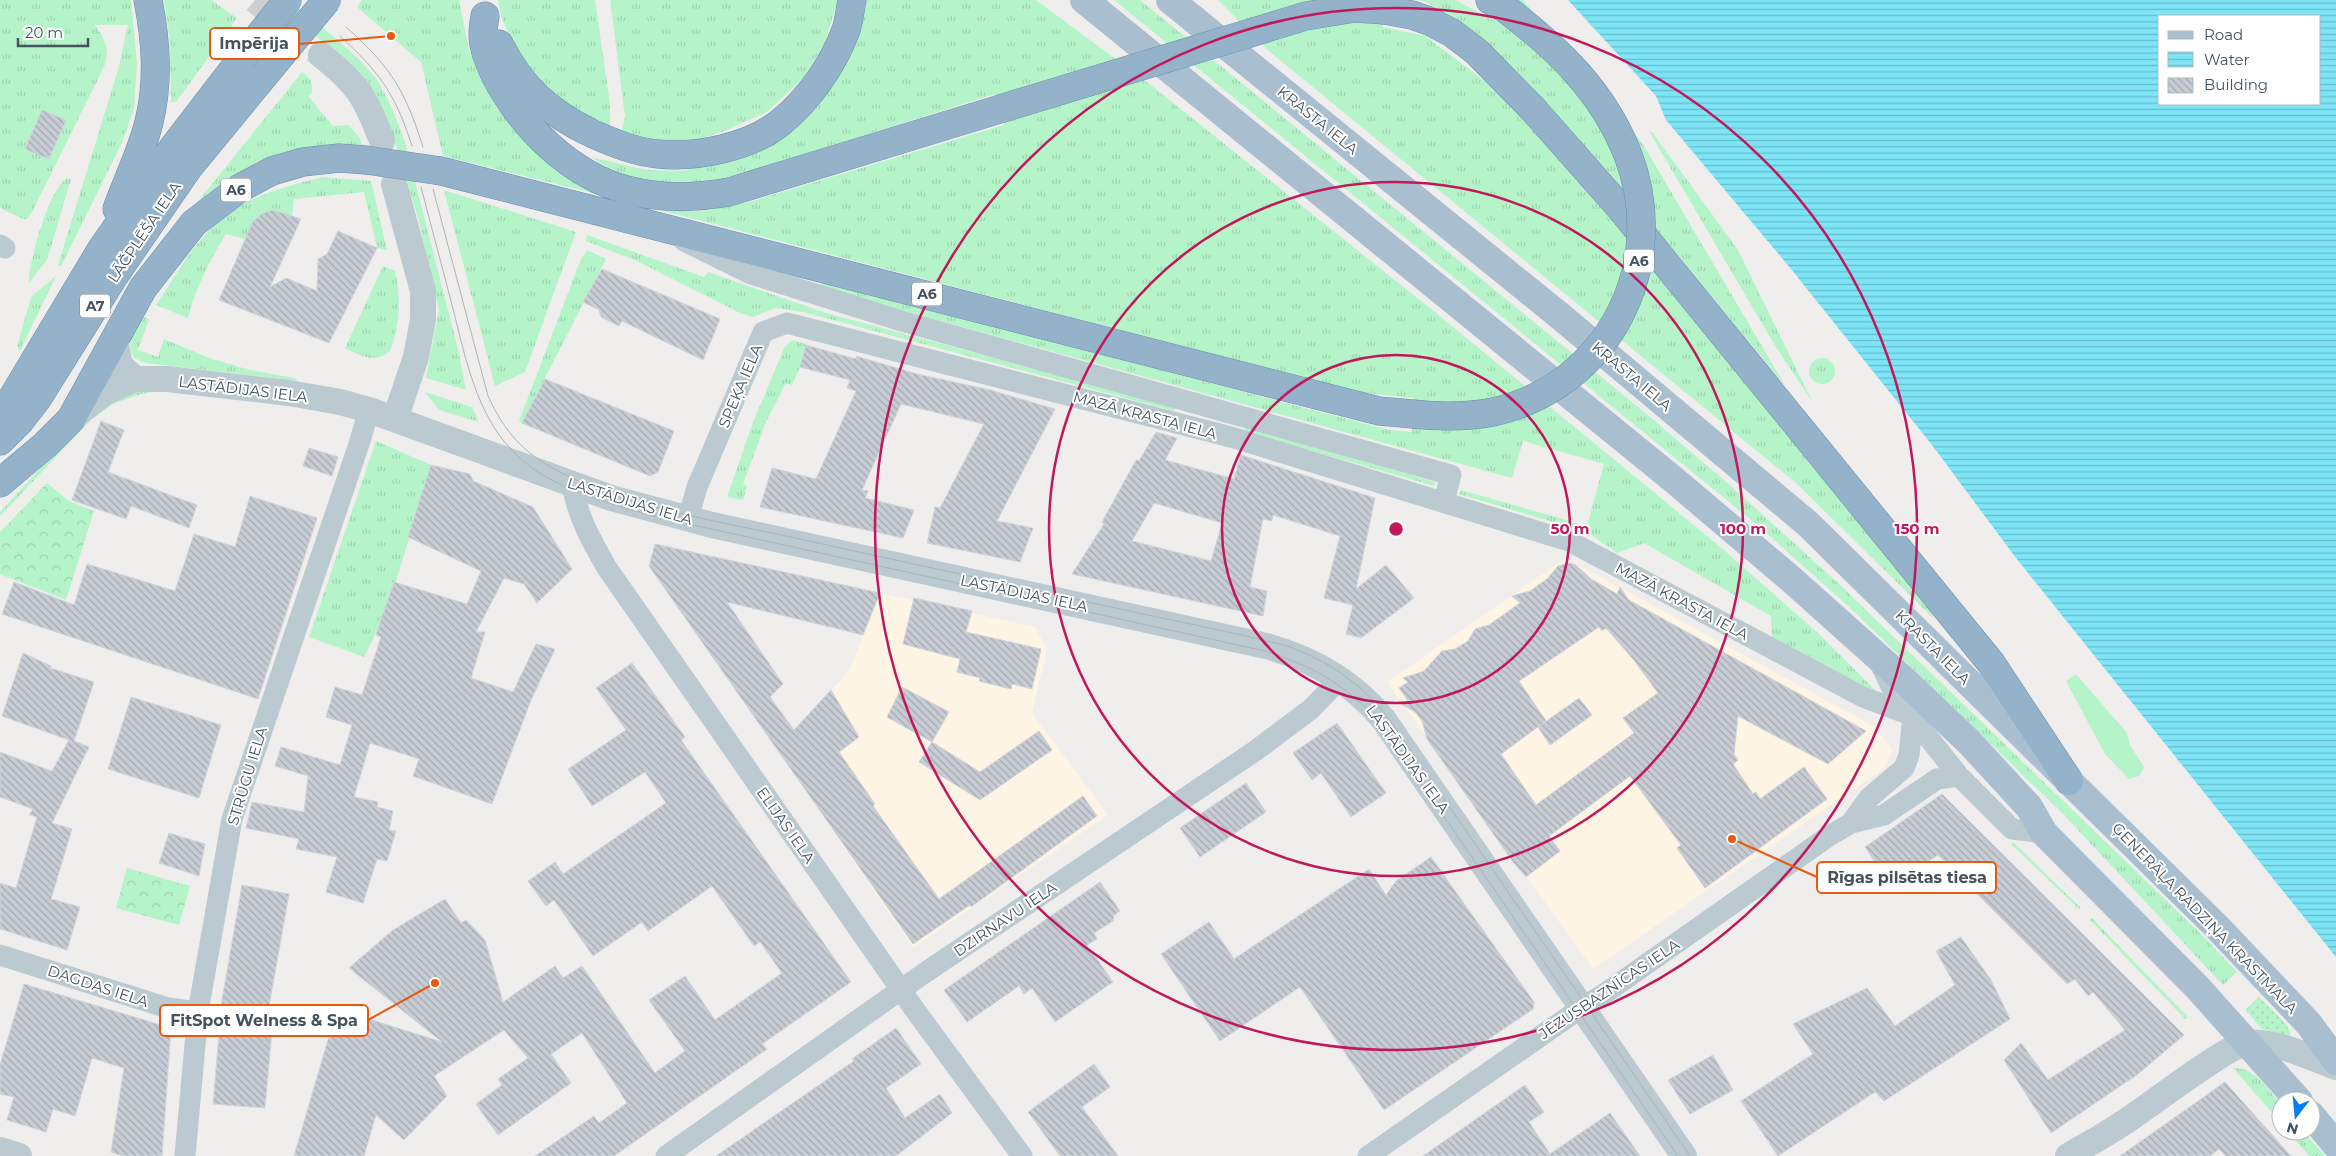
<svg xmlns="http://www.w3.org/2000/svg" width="2336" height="1156" viewBox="0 0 2336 1156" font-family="Montserrat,sans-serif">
<defs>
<pattern id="grass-tufts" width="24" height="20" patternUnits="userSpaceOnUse" patternTransform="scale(1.25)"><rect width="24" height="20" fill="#b5f4c9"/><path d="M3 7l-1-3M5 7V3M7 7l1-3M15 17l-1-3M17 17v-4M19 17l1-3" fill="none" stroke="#9dd3af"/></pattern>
<pattern id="forest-crowns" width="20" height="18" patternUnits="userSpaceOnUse" patternTransform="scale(1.25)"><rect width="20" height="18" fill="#b5f4c9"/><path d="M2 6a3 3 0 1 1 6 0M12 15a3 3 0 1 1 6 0" fill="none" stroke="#9dd3af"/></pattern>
<pattern id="garden-dots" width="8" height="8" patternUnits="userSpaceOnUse" patternTransform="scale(1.25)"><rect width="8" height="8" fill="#b5f4c9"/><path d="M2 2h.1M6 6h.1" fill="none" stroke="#9dd3af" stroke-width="1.8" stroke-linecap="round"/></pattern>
<pattern id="water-rules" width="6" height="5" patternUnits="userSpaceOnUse" patternTransform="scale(1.25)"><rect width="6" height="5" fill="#7de5f6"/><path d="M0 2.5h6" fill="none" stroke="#68bcca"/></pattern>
<pattern id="building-back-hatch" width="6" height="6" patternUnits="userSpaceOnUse" patternTransform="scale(1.25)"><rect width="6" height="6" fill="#c8ccd4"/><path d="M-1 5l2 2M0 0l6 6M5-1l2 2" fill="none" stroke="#a4a8af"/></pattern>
</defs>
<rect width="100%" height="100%" fill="#f0eded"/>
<!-- commercial -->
<path fill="#fef4e3" d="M1566 558 1875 727 1893 750 1883 769 1593 969 1387 682Z
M880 593 1035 627 1047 649 1032 713 1108 815 913 948 776 748 845 676 851 666Z"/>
<!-- grass -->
<path fill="url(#grass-tufts)" d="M0 0H131L137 63 134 108 122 143 61 266 58 265 118 70 128 25H95C106 40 110 50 104 67L31 214 27 219H23L0 208Z
M164 0H211L237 18 176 102H171L170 42Z
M274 0H287C318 25 352 48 376 79 389 98 397 120 405 142L458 349 466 390 426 378 439 309 432 285 419 221 391 129 359 73Z
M362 0H459L469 50 496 107 531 144 617 199 443 156 421 62 357 7Z
M498 0H595L610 104V131L551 97 523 62 502 19Z
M610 0H838L824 45 803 78 767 112 722 132 700 139 672 143 621 136 625 117Z
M867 0H1036L1152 86 1441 317 1724 550 1819 634 1878 693 1772 637 1771 616 1644 543 1617 553 1587 532 1459 494 1461 490 1587 526 1604 464 1523 441 1512 478 821 288 822 281 1389 430 1412 432 1414 398 1363 393 660 210 703 211 749 202 1004 125 995 94 729 178C679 187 635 187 591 157L646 170 683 171 731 159 803 119 830 90 852 50Z
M1114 0H1140L1643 411 1731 486 1838 583 2207 940 2237 972 2223 985 2063 814 1847 605 1756 524Z
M1218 0H1381L1383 27 1425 36 1497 90 1617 223 1932 609 1933 618 1796 483 1270 52Z
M1419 0H1455L1498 22 1512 0H1523L1613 105 1644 146 1786 387 1673 249 1585 147 1475 32 1426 2Z
M302 72 311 80 312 93 308 96 333 126 349 125 360 138 362 145C325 145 287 147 253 164 228 178 206 200 184 219Z
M1652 132 1738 250 1813 403 1774 344 1650 133Z
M323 177 371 181 387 250 377 248 364 192 294 199 292 216 270 210 255 218 245 239 226 234C210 260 196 287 188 318L156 305C175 277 192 245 218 222 246 196 287 186 323 177Z
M68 178 71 179 47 260 29 283C28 263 50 185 68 178Z
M444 190 576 232 525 372 495 386Z
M587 235 704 277 708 272 826 313 1175 406 1174 411 803 312 775 308 753 317 740 313 637 261 586 241Z
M587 250 606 259 522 423 519 421 581 259Z
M383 266 395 271C401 297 400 326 390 351 376 364 360 356 345 348Z
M56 276 20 351 17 347 31 297Z
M142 316 149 319 138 350 158 357 164 339 212 359 250 370 295 378 298 381 146 363 134 358C125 342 134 331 142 316Z
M793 340 806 344 800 367 792 385 786 383 766 422 743 484 747 486 743 500 727 497 752 425 785 346Z
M1809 371a13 13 0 1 1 26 0a13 13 0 1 1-26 0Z
M148 387 154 392 141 394 113 404 91 420 0 516V512L98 406Z
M425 392 472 407 479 422 439 410Z
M1245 427 1435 482 1434 486 1244 431Z
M376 441 431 465C410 529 396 598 364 657L309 637Z
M2013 842 2081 908 2079 909 2011 844Z
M2092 918 2188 1017 2185 1019 2090 920Z
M2233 1068C2255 1067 2268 1089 2281 1105V1123Z
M2288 1131H2303L2325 1156H2309Z"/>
<!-- forest -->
<path fill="url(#forest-crowns)" d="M47 483 69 501 94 511 66 600 0 574V532Z
M127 868 190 886 179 925 116 908Z"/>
<!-- garden -->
<path fill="url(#garden-dots)" d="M2259 997 2286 1024 2291 1034 2289 1036 2262 1029 2245 1010Z"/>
<!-- pitch -->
<path fill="#b5f4c9" d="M2076 674 2127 733 2130 745 2144 767 2139 776 2129 779 2105 754 2066 681Z"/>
<!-- water -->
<path fill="url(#water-rules)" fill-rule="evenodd" d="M1568 0H2336V957L2016 558 1932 445 1787 264 1666 120 1656 96ZM2160 16H2320V104H2160Z"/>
<!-- building -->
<path fill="url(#building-back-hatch)" stroke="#d0d4da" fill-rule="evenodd" d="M42 110 66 120 49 159 25 149Z
M273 210 301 219 270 287 286 278 317 291 318 259 327 254 338 231 377 248 329 343 219 300 253 221 263 213Z
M602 269 720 319 703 360 622 321 619 326 601 317 599 310 583 302Z
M806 345 856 359V356L917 374 990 390 1055 409 997 521 1033 528 1020 562 927 543 935 507 940 508 984 424 901 404 862 490 868 491 865 498 914 510 903 538 760 507 772 468 816 479 856 391 847 388 850 380 800 367Z
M545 379 674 431 658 472 650 476 522 423Z
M101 421 124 430 108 472 197 505 189 528 131 506 126 519 72 500Z
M1156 432 1177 438 1165 460 1234 479 1241 455 1375 498 1356 589 1386 565 1414 598 1361 638 1346 634 1353 605 1324 598 1340 536 1273 515 1272 521 1263 519 1250 587 1267 591 1263 616 1072 574 1104 524 1102 522 1136 460 1139 461ZM1154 503 1222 523 1211 561 1132 541Z
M309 448 338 457 332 476 303 466Z
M431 465 470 474 473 481 533 507 572 569 537 603 524 584 504 578 476 632H485L471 678 513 692 536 644 555 649 531 700 492 804 413 776 419 759 370 743 354 797 378 802 377 807 393 811 389 830 396 831 387 861 377 859 363 903 326 892 337 857 296 849 299 839 246 828 252 802 304 812 308 776 275 766 281 747 340 765 352 725 326 717 335 687 362 695 381 637 376 635 394 582 467 604 481 571 408 537Z
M250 496 317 518 258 699 2 614 14 582 74 605 87 564 175 591 194 534 235 547Z
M655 544 880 593 863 635 727 602 783 684 770 697 794 730 831 690 859 737 839 752 875 804 873 806 939 899 1083 796 1097 816 971 907 970 905 913 944 649 566Z
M1570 563 1576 565 1591 579 1617 594 1620 587 1629 600 1866 731 1828 764 1738 716 1734 754 1738 760 1733 764 1753 794 1756 792 1760 799 1804 767 1827 799 1705 888 1677 848 1681 845 1630 776 1549 836 1560 851 1526 877 1513 862 1427 739 1422 721 1415 712 1401 704 1408 701 1399 688 1408 682 1403 678 1424 671 1442 651 1455 649 1468 641 1475 629 1489 625 1520 603 1512 596 1530 591 1547 579 1558 566ZM1599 627 1602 631 1606 628 1633 659 1658 693 1623 718 1634 733 1536 805 1501 754 1546 721 1519 681Z
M914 598 972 611 966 632 1041 649 1032 689 1012 684 1011 689 979 681 980 678 957 672 960 659 903 644Z
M23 653 51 666 50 668 94 682 74 741 89 747 52 823 72 829 51 899 80 907 67 950 0 929V883L16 888 37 817 29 815 33 809 0 797V752L52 771 69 740 2 716Z
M632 663 685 737 681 740 851 982 762 1044 767 1049 614 1156H535L594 1116 599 1123 627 1103 582 1033 551 1054 571 1083 498 1135 476 1104 502 1085 498 1079 528 1058 504 1030 434 1076 447 1096 404 1140 376 1115 364 1156H294L337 1009 442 1042 349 968 393 930 445 899 461 923 466 920 485 940 503 1002 555 966 563 978 582 966 655 1073 685 1051 649 1000 685 976 715 1020 782 973 760 942 754 946 712 886 648 931 642 922 593 956 554 900 546 906 528 881 555 862 563 874 666 803 645 772 592 806 568 769 626 730 596 688Z
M902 687 949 712 932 742 887 717Z
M131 697 221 725 199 798 108 769Z
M1579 698 1592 715 1550 745 1538 727Z
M1337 723 1386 793 1351 817 1321 773 1312 780 1293 753Z
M1039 731 1052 750 980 800 919 762 932 742 980 772Z
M1246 783 1266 812 1200 857 1180 828Z
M1942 794 2184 1035 2138 1074 2051 1133 2004 1060 2021 1043 2048 1080 2125 1030 2093 992 2088 996 2075 979 2067 984 1938 855 1890 885 1865 847Z
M169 833 205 844 199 876 159 863Z
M1431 857 1534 1002 1533 1009 1384 1110 1300 987 1220 1041 1161 954 1209 922 1234 959 1369 869 1386 895 1396 881Z
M1100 882 1120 911 1114 915 1113 921 1094 933 1097 939 1087 945 1113 982 1055 1022 1032 988 1024 994 1019 986 967 1022 944 990Z
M242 885 289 894 265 1029 272 1030 265 1108 213 1104 222 1000Z
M1961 937 1991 980 2010 1019 1884 1101 1875 1092 1778 1156 1741 1101 1813 1054 1793 1024 1867 988 1895 1026 1955 985 1936 951Z
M24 984 171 1028 162 1156H123L111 1152 124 1068 92 1058 75 1116 53 1109 46 1132 7 1120 14 1097 0 1094V1065Z
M896 1028 921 1064 886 1088 905 1118 940 1094 952 1113 896 1156H716L854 1061 852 1059Z
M1713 1055 1733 1090 1690 1114 1668 1080Z
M1094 1064 1110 1087 1082 1107 1118 1156H1060L1028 1112Z
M2225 1082 2291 1156H2226L2219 1149 2210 1156H2120Z
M1525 1085 1544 1112 1529 1122 1550 1154 1610 1113 1640 1156H1423Z"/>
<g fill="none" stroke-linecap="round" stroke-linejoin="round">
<!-- tertiary-tunnel -->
<path stroke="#cdced0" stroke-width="26" stroke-dasharray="26 13" stroke-linecap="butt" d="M255 0 321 55"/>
<!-- trunk casing -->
<g stroke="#6a8fae" stroke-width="29">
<path id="trunk" d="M1490 0 1506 9
M1384 10 1412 15 1429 21 1452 33 1477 52 1533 109 1623 211 1991 663 2069 781
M485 16C484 22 483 29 483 35 483 49 490 63 495 75 521 126 570 175 627 190 662 199 694 198 729 192L1000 109
M499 44C521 88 549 113 593 134 614 143 635 152 658 154 696 158 751 147 781 122 809 99 833 65 846 30 849 21 850 10 852 0
M441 171 1379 411 1413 414
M117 209C127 181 142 151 149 122 159 81 156 41 148 0
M0 435 11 400 101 250 162 162 259 36
M0 441 20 421 37 399 114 276 188 168 281 55
M0 483 45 445 71 419 143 288 194 223 240 188 272 171 303 162 339 158 366 160"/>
</g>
<!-- minor -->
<path stroke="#bbc9d1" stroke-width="21" d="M684 241 751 274 905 322 1451 475 1444 501
M0 245 5 248
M572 483C577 516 591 540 607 568L915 1010 1022 1156
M688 519 697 487 763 332 787 323 1231 437 1569 541 1863 697 1913 716 1909 755 1904 768 1869 798 1851 823
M1880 663 1896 697 1959 776 2012 829 2044 833
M0 955 168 1008 198 1012
M185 1156 198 1012 232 819 359 444 369 410
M666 1156 923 974 1255 751 1311 709 1340 679
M1368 1156 1581 1008 1604 994 1829 836 1851 823 1884 815 1937 779 1959 776"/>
<!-- tertiary -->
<path stroke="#bbc9d1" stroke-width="26" d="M321 55C359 86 365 96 382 141
M394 184 423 291V319L416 357 395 419
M115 340 120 365 135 379
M72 418 104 393 135 379H167L289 393 340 402 369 410 611 498 712 525 1266 646C1313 659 1353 682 1384 720L1684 1156
M0 1150 19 1156
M2068 1156C2086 1145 2106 1135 2123 1123 2146 1109 2228 1044 2248 1043 2277 1041 2309 1057 2336 1067"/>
<!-- primary -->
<path stroke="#a9bfd0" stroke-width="28" d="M1084 0 1674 480 1792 580 1906 682 1969 742 2029 807 2044 833 2197 987 2299 1101
M1170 0 1560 316 1808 524 2217 927 2309 1024 2336 1061
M2311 1115 2336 1145"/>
<!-- trunk -->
<use href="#trunk" stroke="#94b2c9" stroke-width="28"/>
<!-- tram -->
<path stroke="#aeb3b9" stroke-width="1" d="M346 27C391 67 405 90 423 147
M340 36C380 73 395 93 412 146
M421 187C431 225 441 263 451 301 467 362 477 428 531 467 566 493 616 505 657 517L1265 651C1309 664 1348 686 1378 721L1678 1156
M433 189 488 396C501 425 520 450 549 466 618 506 722 522 800 539 903 562 1007 584 1111 607 1169 620 1229 631 1287 646 1329 661 1362 684 1389 719L1690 1156"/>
<!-- trunk-bridge casing -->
<g stroke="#6a8fae" stroke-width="29" stroke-linecap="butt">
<path id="trunk-bridge" d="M259 36 288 0
M281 55 327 0
M1000 109 1306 16 1355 8 1384 10
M366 160 441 171
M1413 414C1440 417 1467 417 1493 412 1609 386 1670 265 1628 155 1603 91 1558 49 1506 9"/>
</g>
<!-- trunk-bridge -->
<use href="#trunk-bridge" stroke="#94b2c9" stroke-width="28"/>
</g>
<!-- distance rings -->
<g fill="none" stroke="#c2185b" stroke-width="2.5">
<circle cx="1396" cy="529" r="174"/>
<circle cx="1396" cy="529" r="347"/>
<circle cx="1396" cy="529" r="521"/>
</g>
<g text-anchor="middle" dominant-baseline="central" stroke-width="4" stroke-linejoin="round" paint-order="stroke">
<!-- shield labels -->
<g fill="#fff" stroke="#7b868e" stroke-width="1">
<rect x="221" y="178.5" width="30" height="23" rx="4"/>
<rect x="1624" y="249.5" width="30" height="23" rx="4"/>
<rect x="912" y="282.5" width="30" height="23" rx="4"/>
<rect x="80" y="294.5" width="30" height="23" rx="4"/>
</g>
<g font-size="14" font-weight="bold" fill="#43525d">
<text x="236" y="190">A6</text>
<text x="1639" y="261">A6</text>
<text x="927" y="294">A6</text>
<text x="95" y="306">A7</text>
</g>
<!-- street labels -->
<g font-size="15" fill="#43525d" stroke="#fff">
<text transform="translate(1318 120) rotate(39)">KRASTA IELA</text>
<text transform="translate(144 232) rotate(-56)">LĀČPLĒŠA IELA</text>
<text transform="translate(1632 376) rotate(40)">KRASTA IELA</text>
<text transform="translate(740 386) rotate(-67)">SPEĶA IELA</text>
<text transform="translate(243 389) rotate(7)">LASTĀDIJAS IELA</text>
<text transform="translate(1145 415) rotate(15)">MAZĀ KRASTA IELA</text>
<text transform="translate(630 501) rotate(17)">LASTĀDIJAS IELA</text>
<text transform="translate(1024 593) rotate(12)">LASTĀDIJAS IELA</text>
<text transform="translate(1682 601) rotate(28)">MAZĀ KRASTA IELA</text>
<text transform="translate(1933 647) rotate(45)">KRASTA IELA</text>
<text transform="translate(1408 759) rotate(54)">LASTĀDIJAS IELA</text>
<text transform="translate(247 776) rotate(-73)">STRŪGU IELA</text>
<text transform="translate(786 825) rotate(55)">ELIJAS IELA</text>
<text transform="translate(2205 918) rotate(46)">ĢENERĀĻA RADZIŅA KRASTMALA</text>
<text transform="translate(1005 919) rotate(-34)">DZIRNAVU IELA</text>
<text transform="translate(98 986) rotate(18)">DAGDAS IELA</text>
<text transform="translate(1609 989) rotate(-34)">JĒZUSBAZNĪCAS IELA</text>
</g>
</g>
<circle cx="1396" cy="529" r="8" fill="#c2185b" stroke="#fff" stroke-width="2.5"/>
<g font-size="15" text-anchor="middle" font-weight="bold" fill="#c2185b" stroke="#fff" stroke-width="4" stroke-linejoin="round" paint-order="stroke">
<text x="1570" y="534">50 m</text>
<text x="1743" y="534">100 m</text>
<text x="1917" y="534">150 m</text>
</g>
<!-- callouts -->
<path fill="none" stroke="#e8590c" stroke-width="2" d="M391 36L299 44M1732 839L1817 877M435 983L368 1020"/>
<g fill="#e8590c" stroke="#fff" stroke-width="2">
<circle cx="391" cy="36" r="5"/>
<circle cx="1732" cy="839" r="5"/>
<circle cx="435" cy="983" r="5"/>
</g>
<g fill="#fff" stroke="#e8590c" stroke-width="2">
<rect x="210" y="28" width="89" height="31" rx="5"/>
<rect x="1817" y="862" width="179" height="31" rx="5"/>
<rect x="160" y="1005" width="208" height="31" rx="5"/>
</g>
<g font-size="16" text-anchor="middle" font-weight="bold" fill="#43525d">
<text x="254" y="49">Impērija</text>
<text x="1907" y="883">Rīgas pilsētas tiesa</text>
<text x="264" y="1026">FitSpot Welness &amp; Spa</text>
</g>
<!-- legend -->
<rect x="2158" y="15" width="162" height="90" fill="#ffffff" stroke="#b4babe"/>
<rect x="2168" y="31" width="25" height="8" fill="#a9bfd0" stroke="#b4babe"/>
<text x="2204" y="40" font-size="15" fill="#43525d">Road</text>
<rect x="2168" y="52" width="25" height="15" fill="url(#water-rules)" stroke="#b4babe"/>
<text x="2204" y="65" font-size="15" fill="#43525d">Water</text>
<rect x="2168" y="78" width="25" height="15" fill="url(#building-back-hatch)" stroke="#b4babe"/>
<text x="2204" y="90" font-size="15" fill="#43525d">Building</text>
<!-- north arrow -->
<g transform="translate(2296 1116) rotate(196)"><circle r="24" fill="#ffffff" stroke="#b4babe"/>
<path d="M0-4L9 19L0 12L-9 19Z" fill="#047cf3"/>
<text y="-8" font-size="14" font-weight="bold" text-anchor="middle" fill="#43525d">N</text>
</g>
<!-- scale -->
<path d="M18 38v8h70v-8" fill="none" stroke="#43525d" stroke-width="2.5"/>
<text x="25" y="38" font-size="15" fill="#43525d" stroke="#ffffff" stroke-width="4" paint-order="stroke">20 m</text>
</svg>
